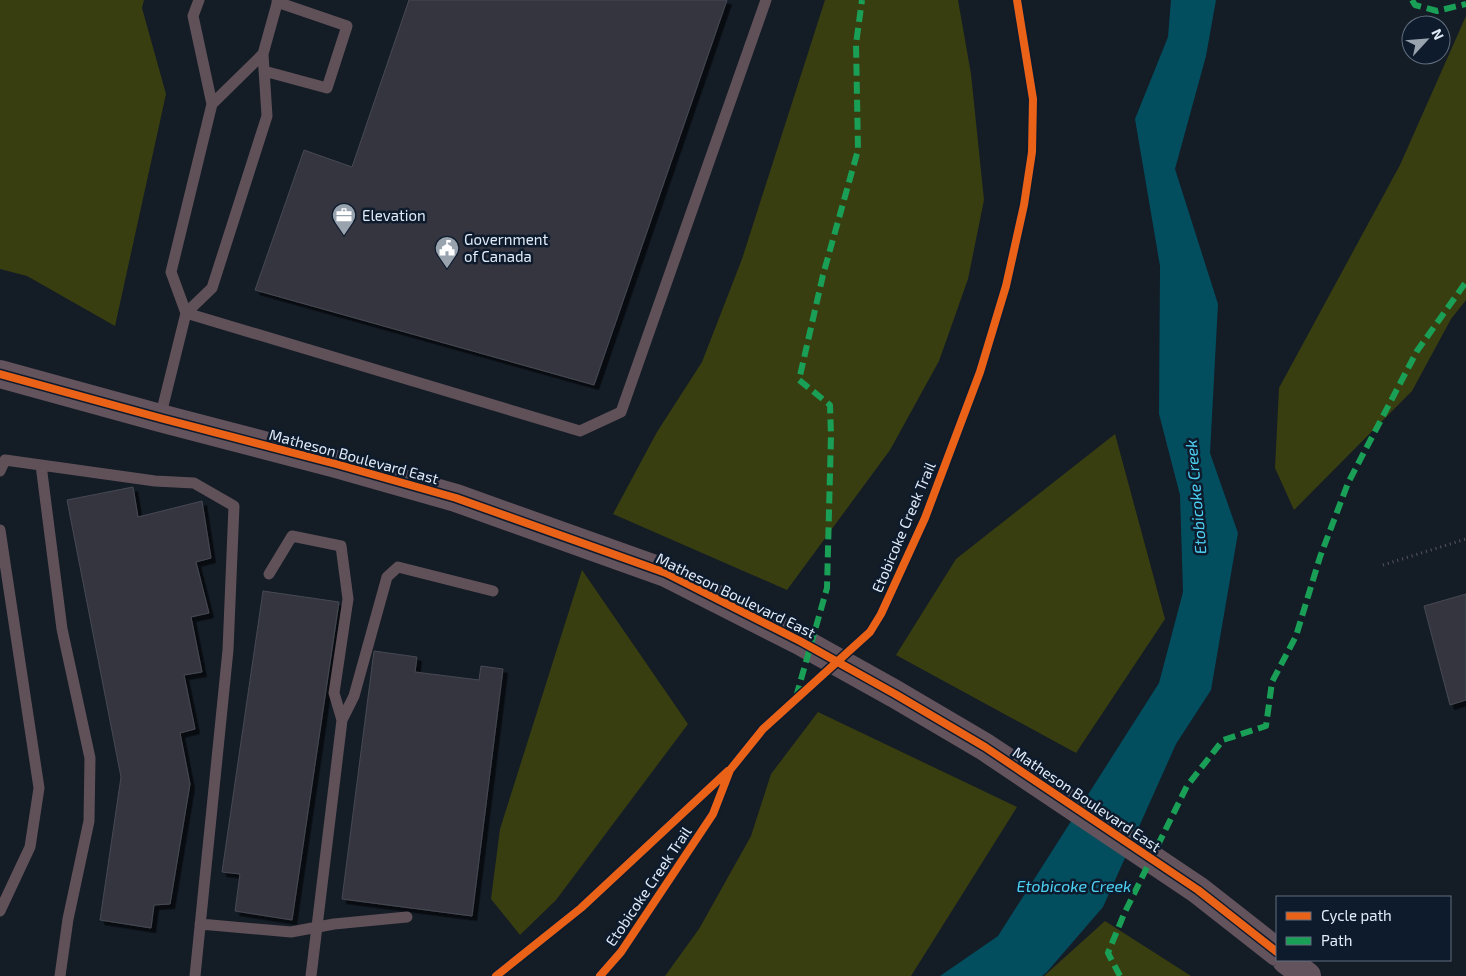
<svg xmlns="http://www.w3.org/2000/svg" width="1466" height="976" viewBox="0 0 1466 976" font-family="'Exo 2',sans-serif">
<defs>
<filter id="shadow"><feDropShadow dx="4.5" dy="4.5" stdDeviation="0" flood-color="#0009"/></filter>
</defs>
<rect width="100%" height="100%" fill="#141c26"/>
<!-- forest -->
<path fill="#393e10" d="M0 0H144L142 8 166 94 115 326 27 276 0 269Z
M825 0H958L971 74 984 200 968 279 939 361 890 450 787 590 613 514 657 432 702 362 742 259Z
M1466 16V300L1451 319 1412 391 1294 510 1275 468 1279 388 1400 165Z
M1115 434 1165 619 1076 753 896 655 956 559Z
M582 570 688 724 556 900 520 935 491 899 500 829Z
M818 712 1017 807 911 976H665L699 929 751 836 771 774Z
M1105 921 1191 976H1044Z"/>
<!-- water -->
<path fill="#024e5e" d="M1171 0H1216L1206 56 1175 169 1218 304 1210 453 1238 533 1211 690 1176 744 1103 907 1046 973 1042 976H940L998 936 1159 683 1183 592 1180 495 1159 414 1160 266 1135 119 1168 37Z"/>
<!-- building -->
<path fill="#343640" stroke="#474952" filter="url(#shadow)" d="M409 0H727L594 385 255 290 304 150 352 167Z
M133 487 138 517 202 501 211 558 196 562 209 613 191 617 202 672 184 675 195 729 180 733 190 784 170 904 154 905 151 928 100 920 121 777 67 500Z
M263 591 339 602 292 920 235 911 240 874 222 872Z
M1466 594V700L1450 705 1424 606Z
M374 651 417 657 415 672 479 680 481 666 503 669 472 916 342 899Z"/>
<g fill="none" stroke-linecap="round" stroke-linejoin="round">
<!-- path -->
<path stroke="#5a555d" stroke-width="3" stroke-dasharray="1 4" stroke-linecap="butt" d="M1383 565 1466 539"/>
<!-- lane -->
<path stroke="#605159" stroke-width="11" d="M199 0 193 16 212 104
M264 71 327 88 347 26 277 2
M186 313 580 431 621 412 766 0
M186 313 171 272 212 104 263 54
M160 418 186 313 212 288 267 116 263 54 278 0
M41 465 62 629 90 758 89 821 68 919 60 976
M0 471 5 460 155 481 194 483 234 506 228 650 195 976
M0 530 39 788 30 847 0 911
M269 574 292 536 341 546 348 599 334 693 342 720
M200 924 291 932 334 924 407 917
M311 976 342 720 354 696 387 577 398 567 493 591"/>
<!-- secondary -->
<path stroke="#63535d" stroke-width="28" d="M0 374 160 418 336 464 456 498 666 573 800 641 895 694 985 747 1198 890 1277 952
M1286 960 1307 976"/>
<!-- quiet -->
<path stroke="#1a9f57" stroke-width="6" stroke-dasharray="12 6" stroke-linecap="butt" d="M1412 0 1415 5 1437 11 1466 4
M796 697 827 588 831 435 830 405 799 380 823 275 858 150 856 44 862 0
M1120 976 1108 953 1124 914 1187 786 1223 740 1266 726 1272 682 1296 636 1320 557 1348 483 1417 351 1466 282"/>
<!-- cycleway casing -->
<g stroke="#0d1b2d" stroke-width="11">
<path id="cycleway" d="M0 374 160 418 336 464 456 498 666 573 800 641 895 694 985 747 1198 890 1277 952
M496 976 581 908 728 771
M600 976 621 952 713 814 730 770 763 729 870 632 881 614 925 518 980 372 1006 286 1024 205 1032 152 1033 99 1017 0"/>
</g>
<!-- cycleway -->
<use href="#cycleway" stroke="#ea6118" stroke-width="8"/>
</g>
<!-- icons -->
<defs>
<g id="office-pin" transform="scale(1.25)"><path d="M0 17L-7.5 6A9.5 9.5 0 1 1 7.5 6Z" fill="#99a3ae" stroke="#0d1b2d"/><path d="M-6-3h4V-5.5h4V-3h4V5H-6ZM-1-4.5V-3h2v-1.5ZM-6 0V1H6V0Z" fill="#fff"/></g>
<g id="civic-pin" transform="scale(1.25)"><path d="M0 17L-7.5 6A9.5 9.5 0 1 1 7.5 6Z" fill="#99a3ae" stroke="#0d1b2d"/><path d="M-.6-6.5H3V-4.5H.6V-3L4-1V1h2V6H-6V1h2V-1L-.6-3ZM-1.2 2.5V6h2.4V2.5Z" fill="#fff"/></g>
</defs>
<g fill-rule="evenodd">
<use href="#office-pin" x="344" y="215"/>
<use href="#civic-pin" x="447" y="248"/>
</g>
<g text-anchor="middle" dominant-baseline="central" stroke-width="5" stroke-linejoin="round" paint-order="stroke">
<!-- poi labels -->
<g font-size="15" fill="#e1ebf8" stroke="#0d1b2d" text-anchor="start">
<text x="362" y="215">Elevation</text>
<text x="464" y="239">Government<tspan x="464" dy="17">of Canada</tspan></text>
</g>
<!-- street labels -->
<g font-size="15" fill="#e1ebf8" stroke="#0d1b2d">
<text transform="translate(354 456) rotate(15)">Matheson Boulevard East</text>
<text transform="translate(903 527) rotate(-67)">Etobicoke Creek Trail</text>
<text transform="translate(736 595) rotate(26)">Matheson Boulevard East</text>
<text transform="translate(1087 799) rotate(34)">Matheson Boulevard East</text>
<text transform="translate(648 886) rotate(-56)">Etobicoke Creek Trail</text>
</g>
<!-- water labels -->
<g font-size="16" font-style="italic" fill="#4ed2f3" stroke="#0d1b2d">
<text transform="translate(1195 497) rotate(-95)">Etobicoke Creek</text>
<text x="1074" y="885">Etobicoke Creek</text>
</g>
</g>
<!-- legend -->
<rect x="1276" y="896" width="175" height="65" fill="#0d1b2d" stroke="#626e7e"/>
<rect x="1286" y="912" width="25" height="8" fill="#ea6118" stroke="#626e7e"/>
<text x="1321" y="921" font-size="15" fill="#e1ebf8">Cycle path</text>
<rect x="1286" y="937" width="25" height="8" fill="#1a9f57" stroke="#626e7e"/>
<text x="1321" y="946" font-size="15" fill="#e1ebf8">Path</text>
<!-- north arrow -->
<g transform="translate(1426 40) rotate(64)"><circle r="24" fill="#0d1b2d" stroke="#626e7e"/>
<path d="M0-4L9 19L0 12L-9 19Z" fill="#99a3ae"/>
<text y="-8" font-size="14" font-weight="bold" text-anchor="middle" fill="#e1ebf8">N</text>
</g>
</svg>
